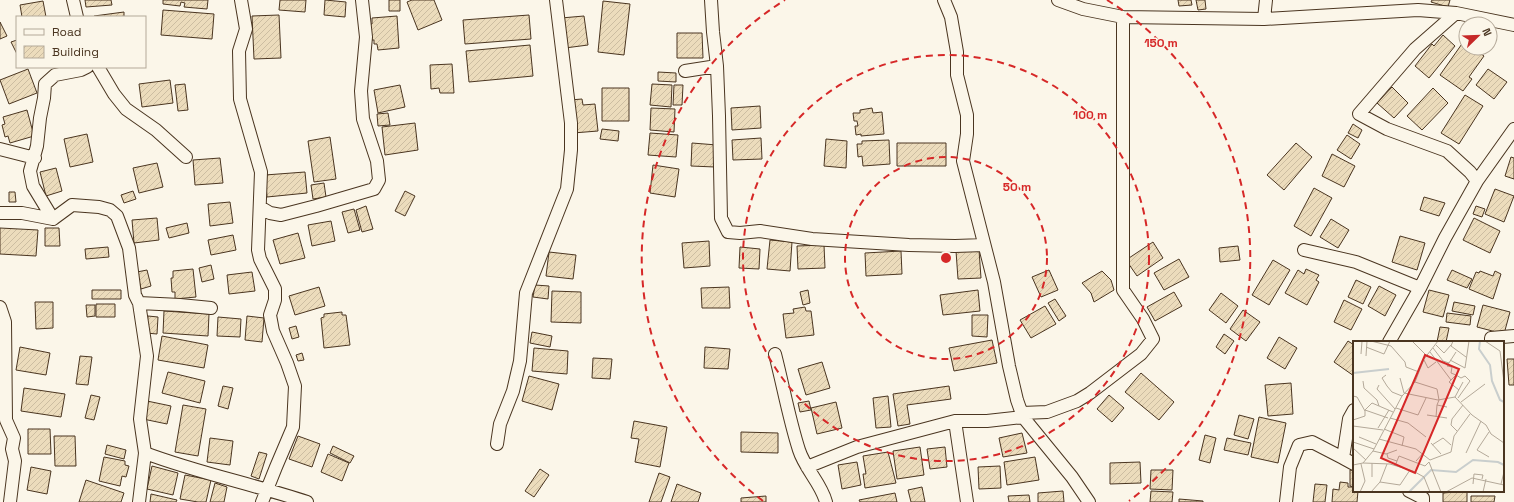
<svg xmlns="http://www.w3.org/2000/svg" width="1514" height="502" viewBox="0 0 1514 502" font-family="'Space Grotesk',sans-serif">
<defs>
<pattern id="building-hatch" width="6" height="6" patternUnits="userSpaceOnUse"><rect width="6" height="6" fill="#ecdcbc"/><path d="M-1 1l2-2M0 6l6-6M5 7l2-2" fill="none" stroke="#ccbda1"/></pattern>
</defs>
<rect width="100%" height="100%" fill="#fbf6e9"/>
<!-- building -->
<path fill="url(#building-hatch)" stroke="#4a3520" d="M85 0H111L112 5 86 7Z
M163 0H208L207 9 184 7 185 3 181 2 180 6 163 4Z
M280 0H306L305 12 279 10Z
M325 0 346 2 345 17 324 15Z
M389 0H400V11H389Z
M412 0H434L442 20 418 30 407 2Z
M1178 0H1191L1192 5 1179 6Z
M1196 0H1205L1206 9 1198 10Z
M1432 0H1450L1448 7 1431 2Z
M43 1 46 17H22L20 5Z
M603 1 630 4 624 55 598 52Z
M163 10 214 14 212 39 161 35Z
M124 12V17H95L94 16Z
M279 15 281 58 254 59 252 16Z
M529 15 531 39 465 44 463 20Z
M397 16 399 48 378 50 377 44H374V40H371L370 24H372V18Z
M584 16 588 45 565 48 561 18Z
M0 22 7 36 0 39Z
M677 33H702L703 58H677Z
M1443 35 1455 46 1429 78 1415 66 1432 44 1434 46Z
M17 40V54L11 42Z
M1464 41 1466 43V48H1473L1484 56 1469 77 1472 79 1463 91 1440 75Z
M530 45 533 76 469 82 466 51Z
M452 64 454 93H440L439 88 431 89 430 65Z
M28 69 37 93 9 104 0 80Z
M1488 69 1507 82 1494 99 1476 85Z
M658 72 676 73V82L658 81Z
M170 80 173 103 142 107 139 84Z
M185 84 188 110 178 111 175 85Z
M652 84 672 85 671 107 650 105Z
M400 85 405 107 378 113 374 90Z
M674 85H683L682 105H673Z
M1392 87 1408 103 1394 118 1377 103Z
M602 88H629V121H602Z
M1433 88 1448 103 1422 130 1407 116Z
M1465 95 1483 106 1459 144 1441 133Z
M582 99 583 105 595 104 598 131 573 133 570 100Z
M760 106 761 128 732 130 731 108Z
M651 108 675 109 674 132 650 130Z
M872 108 873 113 882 112 884 134 861 136V134L856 135 855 126H858L857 121H854L853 113H860V110Z
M27 110 34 136 10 143 8 136 5 137 2 125 5 124 3 117Z
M388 113 390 125 378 126 377 114Z
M415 123 418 150 385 155 382 127Z
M1353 124 1362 130 1358 138 1348 133Z
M602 129 619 131 618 141 600 139Z
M650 133 678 135 676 157 648 155Z
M87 134 93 162 70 167 64 139Z
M1347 135 1360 144 1351 159 1337 150Z
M330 137 336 179 314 182 308 141Z
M761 138 762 159 733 160 732 140Z
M826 139 847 141 846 168 824 166Z
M889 140 890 164 863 166 862 156 858 157 857 144H862V141Z
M692 143 717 145 715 167 691 166Z
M897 143H946V166H897Z
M1296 143 1312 157 1284 190 1267 175Z
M1332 154 1355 166 1344 187 1322 176Z
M1511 157 1514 158V179L1505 176Z
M220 158 223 183 195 185 193 160Z
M157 163 163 187 139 193 133 168Z
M653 165 679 169 675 197 650 193Z
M56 168 62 191 46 196 40 172Z
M305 172 307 193 267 197 265 175Z
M324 183 326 197 313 199 311 185Z
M1314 188 1332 198 1311 236 1294 226Z
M1495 189 1514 196 1504 222 1485 214Z
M133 191 136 199 124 203 121 195Z
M405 191 415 196 405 216 395 211Z
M9 192H15L16 202H9Z
M1424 197 1445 203 1439 216 1420 210Z
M230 202 233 223 210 226 208 204Z
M366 206 373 229 362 232 356 210Z
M1476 206 1485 209 1482 217 1473 214Z
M354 209 360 230 348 233 342 212Z
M157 218 159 240 134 243 132 220Z
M1474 218 1500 231 1490 253 1463 240Z
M1331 219 1349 230 1338 248 1320 237Z
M331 221 335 241 312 246 308 225Z
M187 223 189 233 169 238 166 228Z
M0 228 38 230 36 256 0 254Z
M45 228H59L60 246H45Z
M298 233 305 258 280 264 273 240Z
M233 235 236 250 211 255 208 240Z
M1400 236 1425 243 1417 270 1392 262Z
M770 240 792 242 790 271 767 269Z
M709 241 710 266 684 268 682 243Z
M1153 242 1163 258 1137 276 1126 260Z
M824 245 825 268 798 269 797 246Z
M1238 246 1240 260 1220 262 1219 248Z
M108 247 109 257 86 259 85 249Z
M740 247 760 249 759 269 739 268Z
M979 250 981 278 958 279 956 251Z
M901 251 902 274 866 276 865 253Z
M549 252 576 255 573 279 546 276Z
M1179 259 1189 277 1164 290 1154 273Z
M1273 260 1290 270 1269 305 1252 295Z
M211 265 214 279 202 282 199 268Z
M193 269 196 297 175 299V292H172L171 278H173V271Z
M1306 269 1319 275 1316 280 1319 282 1307 305 1285 293 1298 270 1304 274Z
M147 270 151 286 141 289 137 272Z
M1049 270 1058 290 1041 297 1032 277Z
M1452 270 1472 279 1467 288 1447 280Z
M1102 271 1111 280 1114 290 1094 302 1091 293 1082 283Z
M1480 271 1493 276 1495 271 1501 274 1493 299 1469 289 1476 272 1479 273Z
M252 272 255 291 229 294 227 275Z
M1356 280 1371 287 1363 304 1348 297Z
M535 285 549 286 548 299 533 297Z
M1379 286 1396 295 1385 316 1368 306Z
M319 287 325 306 295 315 289 296Z
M729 287 730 308H702L701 288Z
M92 290H121V299H92Z
M808 290 810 303 803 305 800 292Z
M978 290 980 311 943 315 940 295Z
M1429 290 1449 295 1443 317 1423 312Z
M552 291 581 292V323L551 322Z
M1174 292 1182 306 1155 321 1147 307Z
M1221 293 1238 306 1226 323 1209 310Z
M1055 299 1066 316 1059 321 1048 303Z
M1344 300 1362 309 1351 330 1334 322Z
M35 302H53V328L36 329Z
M1454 302 1475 306 1473 315 1452 311Z
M96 304H115V317H96Z
M86 305H95V316L87 317Z
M1483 305 1510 312 1504 334 1477 327Z
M1045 306 1056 324 1031 338 1020 320Z
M805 307 806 311H811L814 335 786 338 783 314 794 313 793 309Z
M1243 310 1260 322 1246 341 1230 329Z
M164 311 209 314 208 336 163 333Z
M342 312V315H346L350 345 324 348 321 318 324 317V314Z
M1447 313 1471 316 1470 325 1446 322Z
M972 315H988L987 337 972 336Z
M148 316 158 317 157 334 146 333Z
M247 316 264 318 262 342 245 340Z
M218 317 241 319 240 337 217 336Z
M296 326 299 337 292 339 289 328Z
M1440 327 1449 328 1446 342H1437Z
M532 332 552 336 550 347 530 343Z
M1224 334 1234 341 1225 354 1216 347Z
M162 336 208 345 204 368 158 360Z
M1279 337 1297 348 1285 369 1267 358Z
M992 340 997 363 954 371 949 348Z
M1348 341 1354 345V376L1334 362Z
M20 347 50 353 46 375 16 370Z
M705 347 730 349 728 369 704 368Z
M534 348 568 351 567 374 532 371Z
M302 353 304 360 298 361 296 355Z
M80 356 92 357 88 385 76 384Z
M593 358 612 359 610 379 592 378Z
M1507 359H1514V385H1509Z
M822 362 830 388 806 395 798 369Z
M168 372 205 381 200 403 162 393Z
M1141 373 1174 402 1159 420 1125 392Z
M529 376 559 384 552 410 522 401Z
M1291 383 1293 414 1268 416 1265 385Z
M223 386 233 388 228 409 218 406Z
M949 386 951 399 907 405 910 424 898 426 893 394Z
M24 388 65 394 61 417 21 411Z
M91 395 100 397 94 420 85 418Z
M1109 395 1124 408 1112 422 1097 409Z
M888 396 891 427 876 428 873 398Z
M147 401 171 406 167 424 143 419Z
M809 401 811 410 800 412 798 403Z
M836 402 842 428 817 434 811 408Z
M183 405 206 409 198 456 175 452Z
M1239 415 1254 419 1248 439 1234 435Z
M1259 417 1286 423 1278 463 1251 457Z
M634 421 667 427 660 467 635 462 639 439 631 438Z
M28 429H50L51 454H28Z
M741 432 778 433V453L741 452Z
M1022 433 1027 453 1003 457 999 438Z
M1205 435 1216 438 1210 463 1199 460Z
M54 436H75L76 466H55Z
M298 436 320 444 312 467 289 459Z
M210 438 233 441 230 465 207 462Z
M1227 438 1251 443 1248 455 1224 450Z
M107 445 126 450 124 459 105 454Z
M333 446 354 456 350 463 330 453Z
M920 447 924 475 897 479 893 451Z
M945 447 947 467 930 469 927 449Z
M259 452 267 454 259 479 251 476Z
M888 452 896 483 865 488 863 474H866L863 456Z
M328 454 349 463 342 481 321 472Z
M104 457 125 461V465L129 466 126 477 122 476 120 486 99 481Z
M1035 457 1039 480 1007 485 1004 462Z
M857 462 861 485 842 489 838 465Z
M1140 462 1141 483 1110 484V463Z
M152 466 178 473 173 495 147 489Z
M1000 466 1001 488 979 489 978 467Z
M31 467 51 471 47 494 27 490Z
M540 469 549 475 534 497 525 491Z
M1151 470H1173L1172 490 1150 489Z
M1350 470H1354V487L1350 486Z
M659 473 670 477 661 502H649Z
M185 475 211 480 206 502H198L180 499Z
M86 480 124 493 121 502H79Z
M1340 482 1348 483V487H1354V491H1358L1357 502H1332L1333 489 1339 490Z
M215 483 227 487 224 502H210Z
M677 484 701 493 698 502H671Z
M1315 484 1327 485 1325 502H1313Z
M922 487 925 502H911L908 490Z
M1063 491 1064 502H1038V493Z
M1151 491 1173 492 1172 502H1150Z
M1467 491V502H1443V493Z
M895 493 897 502H860L859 500Z
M151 494 177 500 176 502H150Z
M1029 495 1030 502H1009L1008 496Z
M766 496V502H741V498Z
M1471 496H1495L1494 502H1471Z
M1179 499 1203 501V502H1179Z"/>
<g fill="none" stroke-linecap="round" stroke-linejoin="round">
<!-- minor casing -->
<g stroke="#4a3520" stroke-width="14">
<path id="minor" d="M73 0 77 17
M241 0 246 29 239 51 240 99 261 172 258 250 260 259 275 289V300L270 315 273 331 287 363 295 386 293 427 276 467 262 502
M711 0 713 32 717 66 719 116 721 218 728 232 740 233 760 231 812 239 909 245 955 246 984 245
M944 0 951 17 957 52V75L967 115V134L963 161 994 282 1009 366 1017 400 1023 417 1072 477 1089 502
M1058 0 1083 9 1123 17 1264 19 1418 10 1456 13 1514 25
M1456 13 1415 49 1359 114 1387 129 1447 151 1470 172 1477 181
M1264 19 1266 0
M98 67 114 94 126 109 156 130 186 157
M685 71 717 66
M0 149 35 158
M260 207 270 213 281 215 316 206 374 189 379 180 377 161 363 119 361 91 366 37 362 0
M0 213H22L53 219 72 205 99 207 110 210 117 216 129 248 135 295 139 303 147 356 140 419 145 453 139 502
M53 219 33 186 30 171 37 146 40 118 44 98 45 84 55 75 81 70 87 67
M1304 250 1356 262 1420 288
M139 303 180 305 211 308
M0 307 5 322 6 420 14 438 12 449 15 461 10 502
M1389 342 1420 288 1445 238 1477 181 1514 129
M1491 342V338L1514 336
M775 354C783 385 789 419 799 450 805 469 821 483 826 502
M1022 413 1047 412 1077 401 1090 393 1141 354 1153 339 1143 319 1123 290V17
M497 444 500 424 513 391 520 361 526 293 567 189 571 150V123L556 0
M145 453C198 473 253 484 307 502
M1343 458 1354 464
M807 467 857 447 955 421
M1409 491 1423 498V502
M967 502 955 421H987L1023 417
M1286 502 1290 467 1299 445 1312 442 1343 458 1349 419 1354 410"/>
</g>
<!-- minor -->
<use href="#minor" stroke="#fbf6e9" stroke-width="12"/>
</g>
<!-- distance rings -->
<g fill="none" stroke="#d62828" stroke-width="2" stroke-dasharray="7 5">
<circle cx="946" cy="258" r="101"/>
<circle cx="946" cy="258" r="203"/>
<path d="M763 501A304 304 0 0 1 785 0M1107 0A304 304 0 0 1 1129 501"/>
</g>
<!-- overview -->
<g transform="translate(1353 341)">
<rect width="151" height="151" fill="#fbf6e9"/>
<path fill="none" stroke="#c9cecd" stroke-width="2" d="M127 0 126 8 137 24 139 40 147 59 151 61M0 32 36 28M56 151 78 129 103 131 120 119 145 121 151 124"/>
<path fill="none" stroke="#b4a999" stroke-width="1" d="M18 0 38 5 52 21 53 26 66 31M59 0 73 14M100 0 98 5 113 16M132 0 147 10 151 41M83 4 91 12 98 4M13 6 31 13 37 0M80 7 90 20 96 22M77 11 98 39 96 41 106 49M8 13 9 0M13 15 14 0M71 19 75 27 83 21M97 19 112 27 116 0M33 34 29 37 34 45 39 51 49 55M103 34 98 32 99 26 94 25 103 11M47 37 51 52M98 39 103 34 108 37 112 35 117 40 105 57M10 40 11 47 24 59 26 65M62 41 84 48 86 59M26 44 24 48 42 68M51 52 85 59 102 56 119 74 133 84 138 93 151 102M0 55 4 56 12 70M102 56 110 41M86 59 84 64 94 66M108 61 132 43M43 67 65 74 73 57M12 69 19 62 40 71M12 69 35 77M74 74 94 77M83 76 84 64M37 77 55 82 73 96M0 79 12 75V69M0 85 30 89M25 87 36 69M31 88 51 96 49 105M104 90 98 84 99 78 110 64M136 91 124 109 136 116M6 96 23 103M26 98 63 108 77 119 98 111 101 95 117 73M0 101 21 108M78 102 88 113M79 104 90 97 98 104M0 107 13 119M20 110 33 113 44 109M113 112 128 80M34 113 35 117 44 120M63 120 72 110M10 122 37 123 60 130 71 136 77 151M0 124 10 122 20 110 49 55 62 41 71 18 85 0M42 125 46 115 72 125 76 121 88 151M19 136V122M27 141 47 144 57 129M120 143 121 133 130 134 129 138M148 143 151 131M7 151 12 140 8 123M18 151 27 141 34 123M93 151 119 137 151 144M130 151 133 138"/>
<path fill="#d62828" fill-opacity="0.15" stroke="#d62828" stroke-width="2" d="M72 14 106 28 62 132 28 117Z"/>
<rect width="151" height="151" fill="none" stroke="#4a3520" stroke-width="2"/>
</g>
<circle cx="946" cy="258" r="6" fill="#d62828" stroke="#fbf6e9" stroke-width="2"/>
<g font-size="12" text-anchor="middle" font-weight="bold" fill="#d62828" stroke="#fbf6e9" stroke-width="3" stroke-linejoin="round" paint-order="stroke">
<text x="1161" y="47">150 m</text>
<text x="1090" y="119">100 m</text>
<text x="1017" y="191">50 m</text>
</g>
<!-- legend -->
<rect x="16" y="16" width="130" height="52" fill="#fbf6e9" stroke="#b4a999"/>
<rect x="24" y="29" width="20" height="6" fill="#fbf6e9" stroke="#b4a999"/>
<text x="52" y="36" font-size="12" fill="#4a3520">Road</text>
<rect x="24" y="46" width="20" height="12" fill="url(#building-hatch)" stroke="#b4a999"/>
<text x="52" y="56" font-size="12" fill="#4a3520">Building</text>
<!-- north arrow -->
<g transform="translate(1478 36) rotate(67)"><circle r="19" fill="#fbf6e9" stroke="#b4a999"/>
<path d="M0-3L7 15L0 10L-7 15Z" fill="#c62828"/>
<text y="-6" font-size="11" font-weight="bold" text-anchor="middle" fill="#4a3520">N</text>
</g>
</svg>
